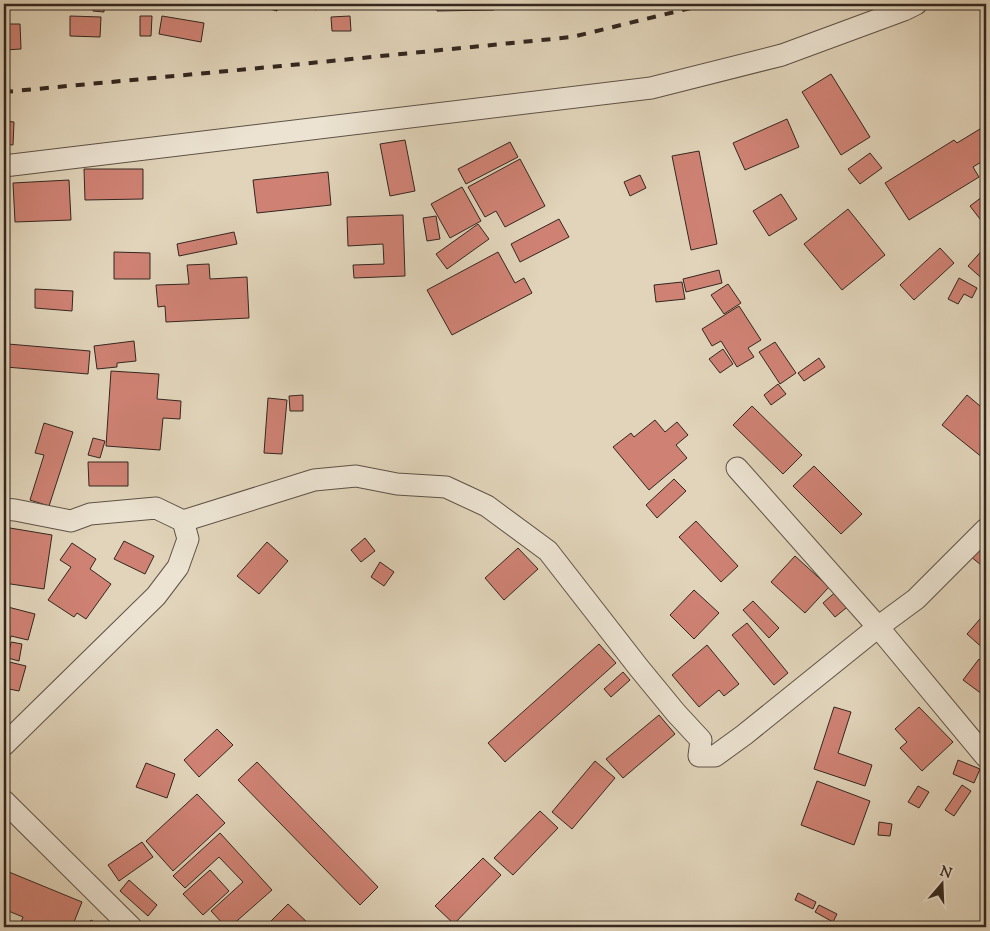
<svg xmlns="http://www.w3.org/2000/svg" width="990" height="931" viewBox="0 0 990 931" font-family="'Sorts Mill Goudy',serif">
<rect width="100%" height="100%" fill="#e1d4ba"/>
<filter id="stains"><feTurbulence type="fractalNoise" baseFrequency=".004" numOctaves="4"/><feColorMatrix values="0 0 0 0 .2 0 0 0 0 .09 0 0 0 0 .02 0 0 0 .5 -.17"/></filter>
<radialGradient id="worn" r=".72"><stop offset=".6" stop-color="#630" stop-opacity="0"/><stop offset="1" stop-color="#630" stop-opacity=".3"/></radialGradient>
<!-- building -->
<path fill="#cf8274" stroke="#33261f" d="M93 4H104V12L93 11Z
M129 4H220V8L129 6Z
M227 4H241V8L227 7Z
M252 4H279L277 11Z
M297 4H318L316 10Z
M437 4H494V10L437 11Z
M70 16 101 17 100 37 70 36Z
M140 16H152L151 36H140Z
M162 16 204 23 201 42 159 34Z
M350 16 351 31H332L331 17Z
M4 24H20L21 49 4 50Z
M831 74 870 137 841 155 802 92Z
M787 119 799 147 745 170 733 143Z
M4 121 14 122 13 145 4 144Z
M980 129 986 140V159L973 167 979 177 909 220 885 183 954 140 957 143Z
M405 140 415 191 390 196 380 144Z
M510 142 518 157 466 184 458 169Z
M699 151 717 244 691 250 672 156Z
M870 153 882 168 860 184 848 169Z
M520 159 545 206 505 227 496 211 485 217 468 187Z
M84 169H143V199L85 200Z
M328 172 331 205 257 213 253 180Z
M640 175 646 188 630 196 624 182Z
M69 180 71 220 15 222 13 183Z
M462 187 481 221 450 238 431 204Z
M781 194 797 219 769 236 753 211Z
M986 194V220L983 223 970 206Z
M848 209 885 255 842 290 804 244Z
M403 215 405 276 354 278 353 265 384 264 383 244 348 246 347 217Z
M436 216 440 239 427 241 423 218Z
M559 219 569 237 520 262 511 244Z
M478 224 489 239 447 269 436 254Z
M234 232 237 244 179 256 177 244Z
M986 246V282L968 266Z
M940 248 954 263 914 300 900 285Z
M114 252 150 253V279H114Z
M498 252 515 283 524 278 532 293 452 335 427 290Z
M209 264 210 279 247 277 249 318 166 322 165 306 158 307 156 285 189 284 187 265Z
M719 270 722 283 686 292 683 279Z
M959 278 977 288 972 298 964 294 958 304 948 299Z
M682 282 685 299 656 302 654 285Z
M728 284 741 303 724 314 711 295Z
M35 289 73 291 72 311 35 308Z
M739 306 761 340 748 348 754 357 737 367 721 341 712 346 702 329Z
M134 341 136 361 117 363V367L97 369 94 346Z
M775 342 796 373 780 384 759 352Z
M8 344 90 351 88 374 6 367Z
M723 349 733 364 720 373 709 359Z
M819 358 825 367 804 381 798 373Z
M111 371 159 374 157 399 181 401 180 419 163 418 160 450 106 446Z
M778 384 786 394 771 405 764 395Z
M303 395V411H290L289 396Z
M967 395 986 411V453L983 458 942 425Z
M268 398 287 400 282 454 264 453Z
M752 406 802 455 783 474 733 425Z
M655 420 665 432 677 422 688 435 676 445 687 458 649 490 613 447 631 433 634 437Z
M44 423 73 432 49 506 30 500 44 455 35 453Z
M93 438 105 441 100 458 88 455Z
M88 462H128V486H89Z
M814 466 862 514 841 534 793 486Z
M674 479 686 491 657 518 646 505Z
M696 521 738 566 721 582 679 537Z
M4 527 52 535 44 589 4 583Z
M986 537V569L970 556Z
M365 538 375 551 361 562 351 550Z
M124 541 154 556 145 574 114 559Z
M267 542 288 561 259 594 237 576Z
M72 543 96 559 90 569 111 584 86 619 77 613 74 617 48 600 71 567 60 560Z
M518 548 538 569 504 600 485 578Z
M795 556 829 587 805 613 771 582Z
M380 562 394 572 384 586 371 577Z
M839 589 851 604 835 617 823 603Z
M694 590 719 613 694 639 670 615Z
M753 601 779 628 769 638 743 610Z
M4 606 35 614 28 640 11 636 5 661 26 666 19 691 4 688Z
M986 612V651L967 634Z
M747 623 788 673 774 685 732 635Z
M11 642 22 644 19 661 8 658Z
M599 644 616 663 505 762 488 743Z
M707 645 739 684 724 696 719 690 699 707 672 675Z
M979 659 986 665V697L963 680Z
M623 672 630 680 611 697 604 689Z
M834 707 851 712 838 753 872 765 865 786 814 769Z
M919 707 953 742 922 771 900 748 907 742 895 729Z
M659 715 675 734 623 778 606 759Z
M217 729 233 745 199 777 184 760Z
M958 760 980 769 974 783 953 774Z
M595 761 615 778 572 829 552 812Z
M257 762 378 887 360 905 238 780Z
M146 763 175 774 167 798 136 787Z
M817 781 870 801 854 845 801 825Z
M962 785 971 791 954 816 945 810Z
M918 786 929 792 919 808 908 802Z
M197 794 225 823 173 871 146 841Z
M540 811 558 828 513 875 494 858Z
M879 822 892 824 890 836 878 835Z
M220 833 272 890 230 927H226L211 911 243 882 219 857 185 888 173 876Z
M142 842 153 857 119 881 108 865Z
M483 858 501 875 454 924 435 906Z
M4 870 82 902 72 927H19L23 917 6 910 4 915Z
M210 870 229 891 203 915 183 894Z
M129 880 157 905 148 916 120 891Z
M798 893 816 902 813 909 795 900Z
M288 904 312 927H265Z
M819 905 837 914 833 922 815 912Z
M91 920 102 927H85Z"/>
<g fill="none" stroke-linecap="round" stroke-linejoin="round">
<!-- minor casing -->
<g stroke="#5e5246" stroke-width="23">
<path id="minor" d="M4 166 651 88 782 55 904 10 916 4
M737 468 878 627 986 757
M4 509 15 510 71 521 90 514 156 508 183 521 188 539 178 567 156 596 4 745
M183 521 314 480 356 476 397 484 446 487 487 506 548 551 639 668 676 713 701 740 699 756H715L744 735 878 627 916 599 986 529
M4 801 131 927"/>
</g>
<!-- minor -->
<use href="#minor" stroke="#ece3d2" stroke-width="21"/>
<!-- rail -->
<path stroke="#33261f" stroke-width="4" stroke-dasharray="9 9" stroke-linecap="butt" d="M4 92 281 66 572 37 707 4"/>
</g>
<!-- margin -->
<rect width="990" height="931" fill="none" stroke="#e1d4ba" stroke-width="20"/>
<rect x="5" y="5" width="980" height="921" fill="none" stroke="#33261f" stroke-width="2.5"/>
<rect x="10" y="10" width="970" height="911" fill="none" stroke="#33261f"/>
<!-- north arrow -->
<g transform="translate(942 884) rotate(19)" stroke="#ece3d2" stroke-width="4" paint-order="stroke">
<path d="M0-4L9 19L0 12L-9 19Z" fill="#33261f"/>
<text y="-8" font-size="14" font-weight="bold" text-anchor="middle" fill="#33261f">N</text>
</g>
<rect width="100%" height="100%" filter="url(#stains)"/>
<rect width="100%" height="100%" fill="url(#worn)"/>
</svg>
